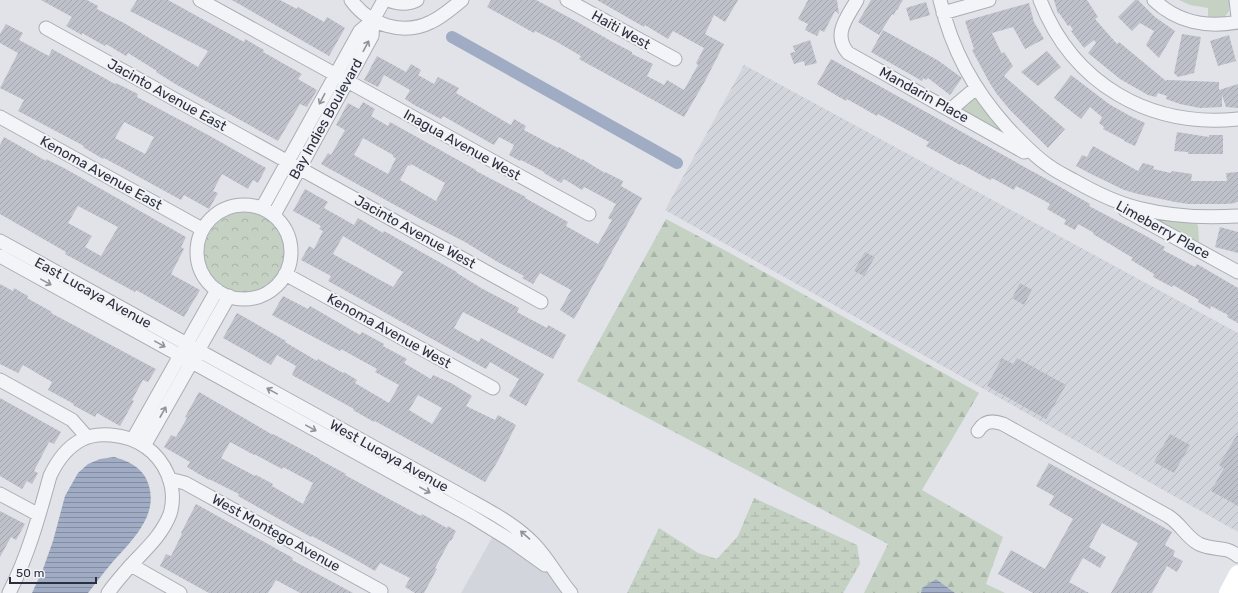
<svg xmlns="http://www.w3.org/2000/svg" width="1238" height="593" viewBox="0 0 1238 593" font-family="Rubik,sans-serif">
<defs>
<pattern id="industrial-furrows" width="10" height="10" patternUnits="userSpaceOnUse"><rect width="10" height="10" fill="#d3d5dd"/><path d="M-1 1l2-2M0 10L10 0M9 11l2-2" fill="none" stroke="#b5b7bf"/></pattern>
<pattern id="forest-firs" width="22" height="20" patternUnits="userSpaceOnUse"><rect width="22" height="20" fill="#c4d1c3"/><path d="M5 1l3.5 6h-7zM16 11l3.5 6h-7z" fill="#a9b4a9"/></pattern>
<pattern id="wetland-marsh" width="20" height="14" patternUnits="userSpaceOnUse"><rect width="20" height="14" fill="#c4d1c3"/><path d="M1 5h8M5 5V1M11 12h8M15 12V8" fill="none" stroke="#a9b4a9"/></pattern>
<pattern id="park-crowns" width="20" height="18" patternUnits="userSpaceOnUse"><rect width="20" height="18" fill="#c4d1c3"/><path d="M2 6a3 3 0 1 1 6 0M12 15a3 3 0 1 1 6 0" fill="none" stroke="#a9b4a9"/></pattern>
<pattern id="water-rules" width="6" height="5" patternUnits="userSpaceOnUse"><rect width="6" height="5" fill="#a0acc4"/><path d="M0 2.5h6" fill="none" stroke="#838ca1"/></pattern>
<pattern id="building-hatch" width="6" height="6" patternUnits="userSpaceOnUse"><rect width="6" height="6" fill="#bfc1ca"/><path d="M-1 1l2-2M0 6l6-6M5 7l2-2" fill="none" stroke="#a4a6af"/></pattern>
</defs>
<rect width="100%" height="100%" fill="#e1e3e8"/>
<!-- built -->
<path fill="#d3d5dd" d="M506 513 526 528 578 593H461Z"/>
<!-- industrial -->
<path fill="url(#industrial-furrows)" d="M744 65 1238 333V532L665 210Z"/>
<!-- green -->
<path fill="#c4d1c3" d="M1179 0H1230L1229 11 1224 18 1208 20V8L1190 5Z
M973 97 976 98 1008 136 961 110V106Z
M1151 216 1196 222 1198 226 1199 242 1152 219Z"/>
<!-- forest -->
<path fill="url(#forest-firs)" d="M666 219 728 252 979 393 922 490 1003 537 986 584 1005 593H955L936 579 922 588 921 593H864L888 544 577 381Z"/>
<!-- wetland -->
<path fill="url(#wetland-marsh)" d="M754 498 857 545 860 564 843 593H627L659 528 698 553 717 559 738 536Z"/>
<!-- park -->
<path fill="url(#park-crowns)" d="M204 253a41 41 0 1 1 82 0a41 41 0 1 1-82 0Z"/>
<!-- water -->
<path fill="url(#water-rules)" d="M114 457C129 461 143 468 148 483 160 516 130 542 111 564 103 573 96 583 88 593H32L43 569 53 541 65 496 78 473 88 464 100 459Z
M936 579 955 593H921L922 588Z"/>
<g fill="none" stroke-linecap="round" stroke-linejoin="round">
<!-- canal -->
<path stroke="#a0acc4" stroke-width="12" d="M452 37 677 163"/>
</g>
<!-- building -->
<path fill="url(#building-hatch)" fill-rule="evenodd" d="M41 0H87L98 6 97 9 124 23 198 67 208 51 130 11 137 0H168L244 42 245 39 264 50 263 52 302 74 298 79 317 90 307 107 300 104 278 141 177 85 156 72 157 71 128 53 126 56 106 44 105 46 82 33V35L66 26 72 17Z
M232 0H280L297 9 298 7 324 22 327 17 345 28 329 56Z
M491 0H536L574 20 611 41 632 52V54L653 64 647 76 664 85 667 80 684 90 698 65 696 63 704 48 673 31 668 39 645 25 644 27 597 0H738L725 22 714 15 705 34 724 44 705 81 684 117 579 59 581 56 557 42 535 31 534 33 487 7Z
M808 0H837L839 14 835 11 824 32 820 30 817 36 805 30 808 24 798 19Z
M871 0H903L897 10H896L894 15 892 14 879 35 858 22Z
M1054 0H1087L1098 17 1095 19 1117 44 1119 42 1166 81 1167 80 1219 82V90L1238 84V108L1226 107 1222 95V107L1200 108 1180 104 1166 99 1167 96 1158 93 1156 97 1148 95 1120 79 1088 53 1096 43 1094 40 1084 48 1077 39 1071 31 1073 30 1070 25 1068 26 1059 13 1058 14Z
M1135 0H1138L1155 17 1175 31 1159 58 1146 45 1154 31 1140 23 1132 31 1118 17Z
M926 2 930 15 910 21 906 8Z
M1029 3 1034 22 1044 39 1025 49 1013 27 992 33 1002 54 1004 52 1013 66 1004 76 1065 129 1048 148 1010 110 996 93 988 80 972 50 974 49 965 21Z
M6 24 23 33 19 40 49 56 52 49 115 84 116 83 138 94 137 97 210 136 266 168 258 183 253 180 248 189 222 174 213 191 218 193 209 209 184 195 181 200 130 172 104 158 103 159 83 147 84 146 18 111 24 100 0 88 18 53 0 43V34ZM124 122 154 137 145 154 115 138Z
M883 30 939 61 962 78 950 95 928 78 926 80 923 78 922 81 871 52Z
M1182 34 1201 37 1194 73 1178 77 1174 73Z
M1229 35 1236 61 1218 66 1210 41Z
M810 40 817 63 805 66 804 61 794 64 790 53 795 52 793 46Z
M1047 51 1061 67 1038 86 1021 72Z
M377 56 406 72 411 64 421 70 418 75 434 84 438 77 459 88 456 93 511 125 514 119 526 126 524 130 558 148 559 147 582 160V159L605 173V172L623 181 621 186 642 198 574 319 560 310 571 290 540 273 533 284 522 278 524 276 496 261 465 242 420 219 321 164 328 153 331 155 345 130 336 125 348 103 359 109 363 102 375 109 371 116 388 126 390 122 476 170V171L526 197 525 198 568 222 566 226 598 244 612 220 608 218 616 204 584 187 582 190 564 179 561 183 544 173V172L521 160 520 161 509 155 514 145 499 137 494 145 443 116 441 119 416 106 405 99 410 90 384 75 378 87 364 80ZM363 138 393 155V157L396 158 388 174 354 155ZM411 164 445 183 436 201 400 180 408 165 410 166Z
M831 59 1048 180 1090 204 1089 206 1146 236 1165 247 1163 250 1195 267 1197 264 1238 288V323L1227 317 1228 315 1211 306 1210 309 1198 302 1199 300 1173 285 1172 287 1153 277 1154 274 1131 260 1133 258 1093 234 1094 233 1078 224 1075 230 1064 224 1066 220 1047 209 1050 204 1045 201 1016 186 1014 190 992 178 990 180 961 164 960 165 926 146 929 142 878 114 877 116 847 99 846 101 817 84Z
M1071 75 1109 104 1130 116 1145 123 1135 146 1124 141V140L1103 129 1104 127 1099 123 1102 117 1090 107 1081 119 1054 98Z
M1177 132 1209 137V135H1223V154H1188V152L1174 151Z
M4 137 46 161V159L64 168 186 237 181 247 184 249 171 274 200 290 184 317 136 290 135 292 65 254 66 252 0 214V145ZM78 206 118 227 101 256 85 247 92 236 68 223Z
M1093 146 1138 171 1143 163 1154 166 1153 169 1171 173 1172 171 1192 174 1191 181H1227L1226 173 1238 172V202H1236V203L1226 204H1189L1175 202 1138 194 1124 190 1089 173 1076 166 1082 155 1087 157Z
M305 189 328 202 324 208 354 225 358 218 383 233 384 231 457 272V273L481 288 519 308 517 312 547 328 548 325 566 335 553 359 463 312 454 328 479 342 481 338 544 374 526 406 509 396 519 379 490 362 486 369 328 281 331 276 301 260 309 246 314 249 323 231 319 229 321 226 293 211ZM343 236 403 272 393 287 333 254Z
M1220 227 1238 232V253L1215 247Z
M865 252 875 257 864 276 854 271Z
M1020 283 1032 290 1024 305 1012 298Z
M0 284 13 291 14 288 28 296 27 298 52 312 51 313 156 369 148 382 143 380 132 400 134 401 120 426 97 413 95 417 73 405 74 404 48 390 52 382 23 365 18 373 0 364Z
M283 296 308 309 310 306 360 335 362 332 384 344 383 346 407 359 404 363 431 379 433 375 451 383 472 396 466 406 495 420 498 415 516 425 499 459 485 482 375 421 374 422 353 410 354 409 292 375 296 366 277 355 271 365 223 338 237 313 286 341 285 342 317 361 318 359 343 373 344 372 357 380 355 383 389 403 399 385 375 372 377 369 341 349 340 351 272 315ZM418 395 442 408 432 424 409 410Z
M1002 358 1013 364 1017 358 1066 385 1046 419 987 386Z
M199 392 273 435V434L320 459V460L346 474 345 475 391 500 421 516 422 514 447 528 448 526 456 531 451 541 450 540 435 568 437 569 424 593H415L405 587 410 578 380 563 375 571 358 561 312 536 311 537 238 496 239 494 209 479V480L187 467 190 462 164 447 171 435 176 437 187 418 185 417ZM230 442 254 455V454L282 469 283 467 313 483 303 504 272 486 273 484 256 475 255 476 221 458Z
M0 398 61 432 54 444 49 442 34 471 38 473 32 484 27 481 22 489 0 476Z
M1238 433V506L1211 491 1224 468 1219 465Z
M1170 434 1190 445 1174 473 1154 462Z
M1049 463 1172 532 1165 545 1175 551 1173 556 1183 561 1177 572 1167 566 1152 593H1111L1138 543 1102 523 1089 547 1106 557 1100 568 1083 558 1069 582 1089 593H1033L998 574 1011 550 1045 569 1073 519 1049 505 1054 496 1036 486Z
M196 504 293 558 292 560 353 593H300L276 580 268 593H209L160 566 166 554 171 556 182 534 181 533Z
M0 511 25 524 16 540 11 537 0 557Z"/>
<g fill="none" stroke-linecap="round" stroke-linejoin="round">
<!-- street casing -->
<g stroke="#aaadb5" stroke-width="15">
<path id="street" d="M200 0 589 214
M351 0C369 25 403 36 431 22 442 17 452 8 462 0
M388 0C398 4 407 5 417 0
M567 0 675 59
M857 0C847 18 832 34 848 53L1024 152
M940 0C952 50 973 89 1007 127 1020 141 1033 155 1049 166 1057 172 1066 176 1075 181 1096 193 1118 204 1142 209 1174 217 1206 218 1238 216
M1040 0C1073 84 1149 128 1238 119
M1154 0C1177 22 1207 28 1238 22
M1236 0 1238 17
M943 13 989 0
M46 28 541 302
M950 110 976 88
M0 117 202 229
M197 252a47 47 0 1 1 94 0a47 47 0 1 1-94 0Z
M262 208 360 31 373 20 384 0
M1125 210 1238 272
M274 215 372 36 373 20
M0 241 459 494C485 509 513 522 534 544 548 558 558 578 571 593
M0 256 471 516 510 540 545 565
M285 274 493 388
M0 380 72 420 87 437
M978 431C984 421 992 420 1003 424L1168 516C1181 524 1186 537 1199 544 1207 548 1217 548 1227 550 1231 551 1234 553 1238 556
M133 439 217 290
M144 446 229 296
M169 479 185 483 381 591
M0 494 39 515
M131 565 180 593
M9 593C28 556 39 516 50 476 57 461 66 448 81 440 90 435 101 434 111 435 137 437 158 451 168 475 173 488 174 501 170 514 162 535 146 549 131 565 123 574 115 583 108 593"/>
</g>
<!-- street -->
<use href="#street" stroke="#f3f4f7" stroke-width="13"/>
<!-- secondary -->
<path stroke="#fff" stroke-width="18" d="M1228 593 1238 574"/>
</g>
<!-- one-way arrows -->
<defs><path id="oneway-shaft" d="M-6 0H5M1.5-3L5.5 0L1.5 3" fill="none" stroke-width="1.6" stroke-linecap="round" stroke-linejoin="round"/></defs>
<g stroke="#8f929a">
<use href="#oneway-shaft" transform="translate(366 46) rotate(-62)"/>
<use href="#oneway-shaft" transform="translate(322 99) rotate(118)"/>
<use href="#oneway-shaft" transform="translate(46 282) rotate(29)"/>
<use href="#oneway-shaft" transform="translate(160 344) rotate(29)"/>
<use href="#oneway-shaft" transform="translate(272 391) rotate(-151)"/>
<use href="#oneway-shaft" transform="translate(163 412) rotate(-61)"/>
<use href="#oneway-shaft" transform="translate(311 428) rotate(29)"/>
<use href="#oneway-shaft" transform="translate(425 490) rotate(29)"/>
<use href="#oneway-shaft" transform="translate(525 535) rotate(-139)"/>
</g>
<g text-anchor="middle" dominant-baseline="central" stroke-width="4" stroke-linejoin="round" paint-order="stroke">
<!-- street labels -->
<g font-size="14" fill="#2b2f3e" stroke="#f0f2f6">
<text transform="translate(621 30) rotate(29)">Haiti West</text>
<text transform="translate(167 95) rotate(29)">Jacinto Avenue East</text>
<text transform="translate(924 95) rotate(29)">Mandarin Place</text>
<text transform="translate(326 119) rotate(-61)">Bay Indies Boulevard</text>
<text transform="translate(462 145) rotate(29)">Inagua Avenue West</text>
<text transform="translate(101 173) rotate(29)">Kenoma Avenue East</text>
<text transform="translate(1163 230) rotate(29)">Limeberry Place</text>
<text transform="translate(415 232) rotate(29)">Jacinto Avenue West</text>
<text transform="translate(93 293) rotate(29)">East Lucaya Avenue</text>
<text transform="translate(389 331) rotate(29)">Kenoma Avenue West</text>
<text transform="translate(389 456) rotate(29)">West Lucaya Avenue</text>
<text transform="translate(276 533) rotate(29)">West Montego Avenue</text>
</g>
</g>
<!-- scale -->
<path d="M10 577v6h86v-6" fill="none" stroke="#2b2f3e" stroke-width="2"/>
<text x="16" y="577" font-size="12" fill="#2b2f3e" stroke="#f0f2f6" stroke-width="3" paint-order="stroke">50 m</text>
</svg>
